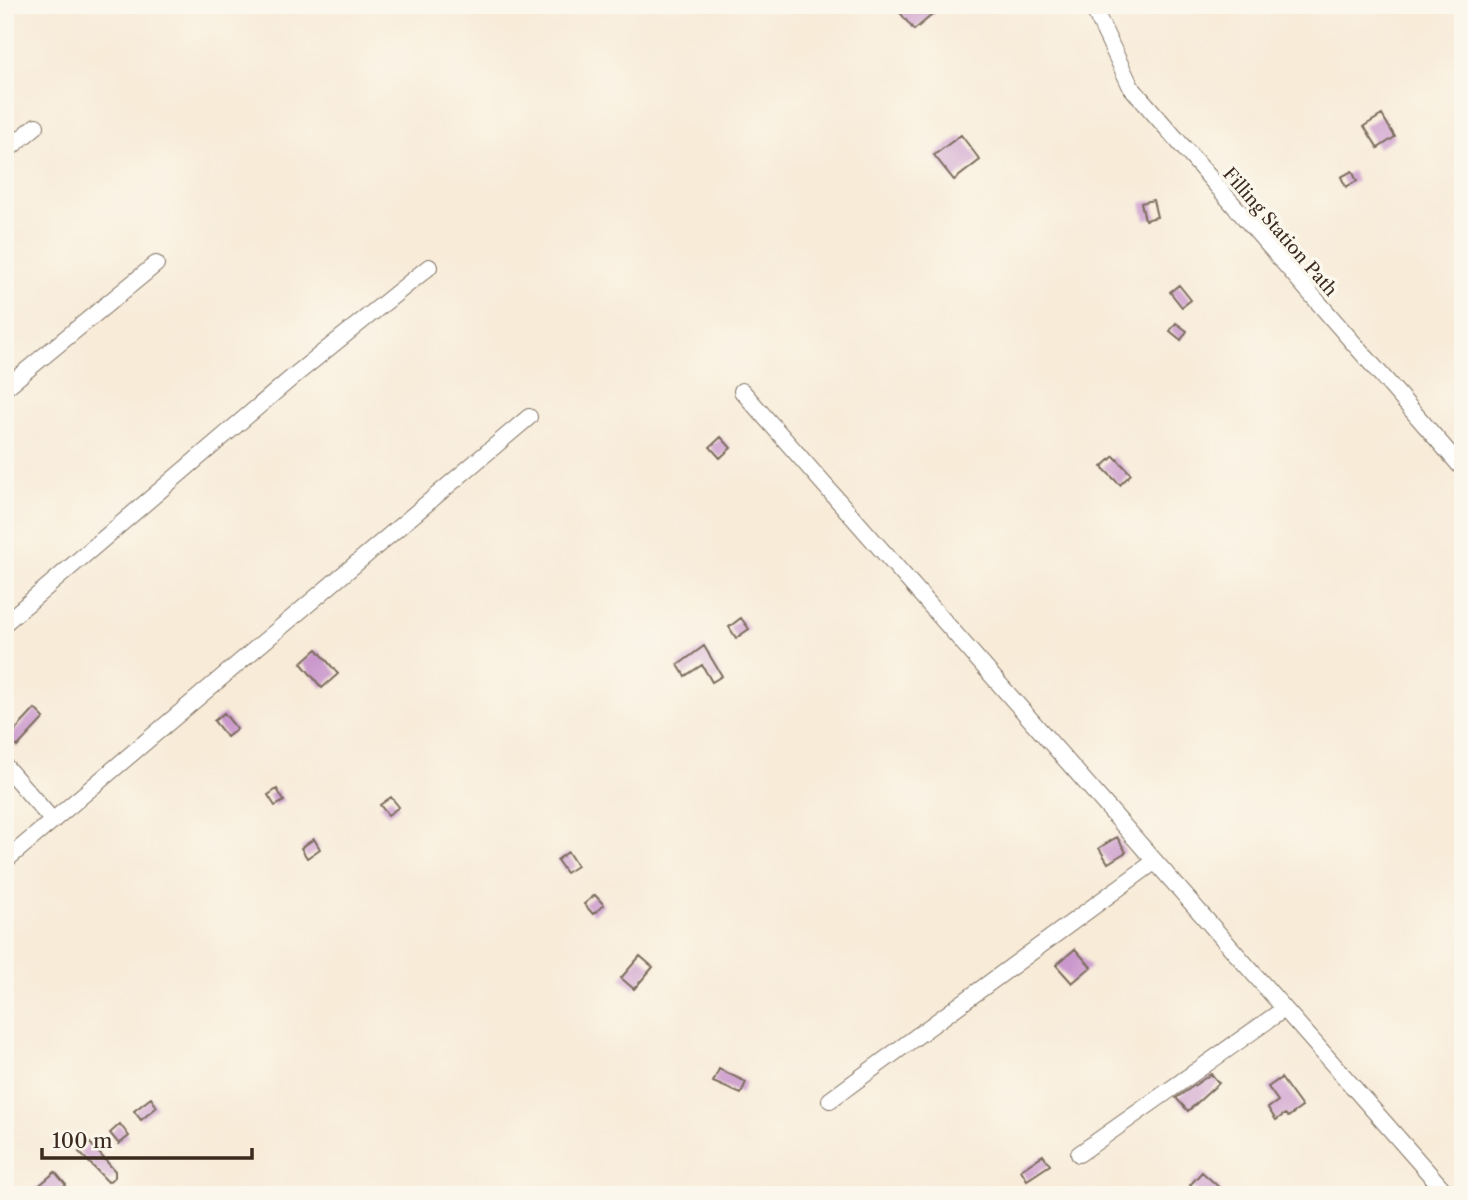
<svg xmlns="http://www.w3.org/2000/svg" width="1468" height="1200" viewBox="0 0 1468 1200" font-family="'Libre Caslon Text',serif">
<rect width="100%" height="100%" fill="#fbf7ec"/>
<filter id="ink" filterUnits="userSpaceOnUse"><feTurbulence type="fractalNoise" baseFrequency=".0143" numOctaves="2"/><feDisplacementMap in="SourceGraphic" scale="14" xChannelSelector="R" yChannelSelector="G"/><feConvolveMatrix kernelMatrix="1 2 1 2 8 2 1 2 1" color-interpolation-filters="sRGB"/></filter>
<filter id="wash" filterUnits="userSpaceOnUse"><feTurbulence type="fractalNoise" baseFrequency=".00686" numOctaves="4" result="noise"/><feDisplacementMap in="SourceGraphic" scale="28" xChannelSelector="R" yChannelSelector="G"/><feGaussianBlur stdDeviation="1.57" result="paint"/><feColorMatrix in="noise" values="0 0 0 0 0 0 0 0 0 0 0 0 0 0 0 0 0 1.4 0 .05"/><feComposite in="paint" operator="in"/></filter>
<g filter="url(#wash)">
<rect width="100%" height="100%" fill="#f8ebd8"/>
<g id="blocks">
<!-- building -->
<path fill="#ca98cc" d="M894 5H944L914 30Z
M1382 115 1395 137 1378 148 1364 126Z
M961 135 980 160 954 180 934 155Z
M1352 171 1357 181 1346 187 1341 177Z
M1153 200 1157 217 1145 220 1141 203Z
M1179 285 1191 300 1182 307 1170 292Z
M1176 323 1187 331 1181 340 1170 331Z
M721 437 731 448 720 458 710 447Z
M1114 456 1131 474 1120 485 1102 467Z
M741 618 749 629 736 638 729 627Z
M704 646 722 676 712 682 702 665 685 676 678 665Z
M317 649 338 674 322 688 301 663Z
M35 709 44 718 17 747 8 738Z
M224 713 237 729 227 737 214 721Z
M277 789 284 801 275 806 268 795Z
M391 797 399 807 388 815 380 805Z
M1117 837 1126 852 1108 863 1099 848Z
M314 839 320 849 307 858 301 848Z
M568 852 577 866 566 873 557 860Z
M595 895 604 905 593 914 584 904Z
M1075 949 1091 967 1072 983 1056 965Z
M640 956 653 967 634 989 621 978Z
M719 1069 746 1082 741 1094 713 1082Z
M1211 1074 1219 1083 1188 1111 1176 1098Z
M1281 1078 1302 1107 1288 1117 1285 1114 1276 1120 1268 1108 1278 1101 1268 1087Z
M151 1098 157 1107 141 1120 134 1111Z
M120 1124 129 1136 119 1144 110 1133Z
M90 1143 115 1171V1177L108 1182 79 1152Z
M1043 1155 1050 1165 1027 1180 1021 1170Z
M55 1172 66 1185 55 1195H28Z
M1202 1172 1221 1189 1215 1195H1201L1190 1185Z"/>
</g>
</g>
<g filter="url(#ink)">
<use href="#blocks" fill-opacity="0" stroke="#7d6e5f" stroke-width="2"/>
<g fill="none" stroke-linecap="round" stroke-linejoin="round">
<!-- minor casing -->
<g stroke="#7d6e5f" stroke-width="18">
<path id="minor" d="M1092 5 1131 87 1463 469
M5 152 36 126
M5 388 156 264
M742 391 1448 1195
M5 623 295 375 429 267
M5 766 53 821
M5 861 529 417
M830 1100 1154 862
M1079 1154 1284 1009"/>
</g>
<!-- minor -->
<use href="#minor" stroke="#fff" stroke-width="16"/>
</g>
</g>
<g text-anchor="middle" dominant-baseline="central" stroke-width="7" stroke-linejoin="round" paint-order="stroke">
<!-- street labels -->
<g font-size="18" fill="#3b2a1e" stroke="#fbf7ec">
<text transform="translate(1280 232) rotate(49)">Filling Station Path</text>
</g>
</g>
<!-- margin -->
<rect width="1468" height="1200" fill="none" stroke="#fbf7ec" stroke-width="28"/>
<!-- scale -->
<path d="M42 1148v10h210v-10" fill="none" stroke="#3b2a1e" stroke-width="3.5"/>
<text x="52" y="1148" font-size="21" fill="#3b2a1e" stroke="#fbf7ec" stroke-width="5" paint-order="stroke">100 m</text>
</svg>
